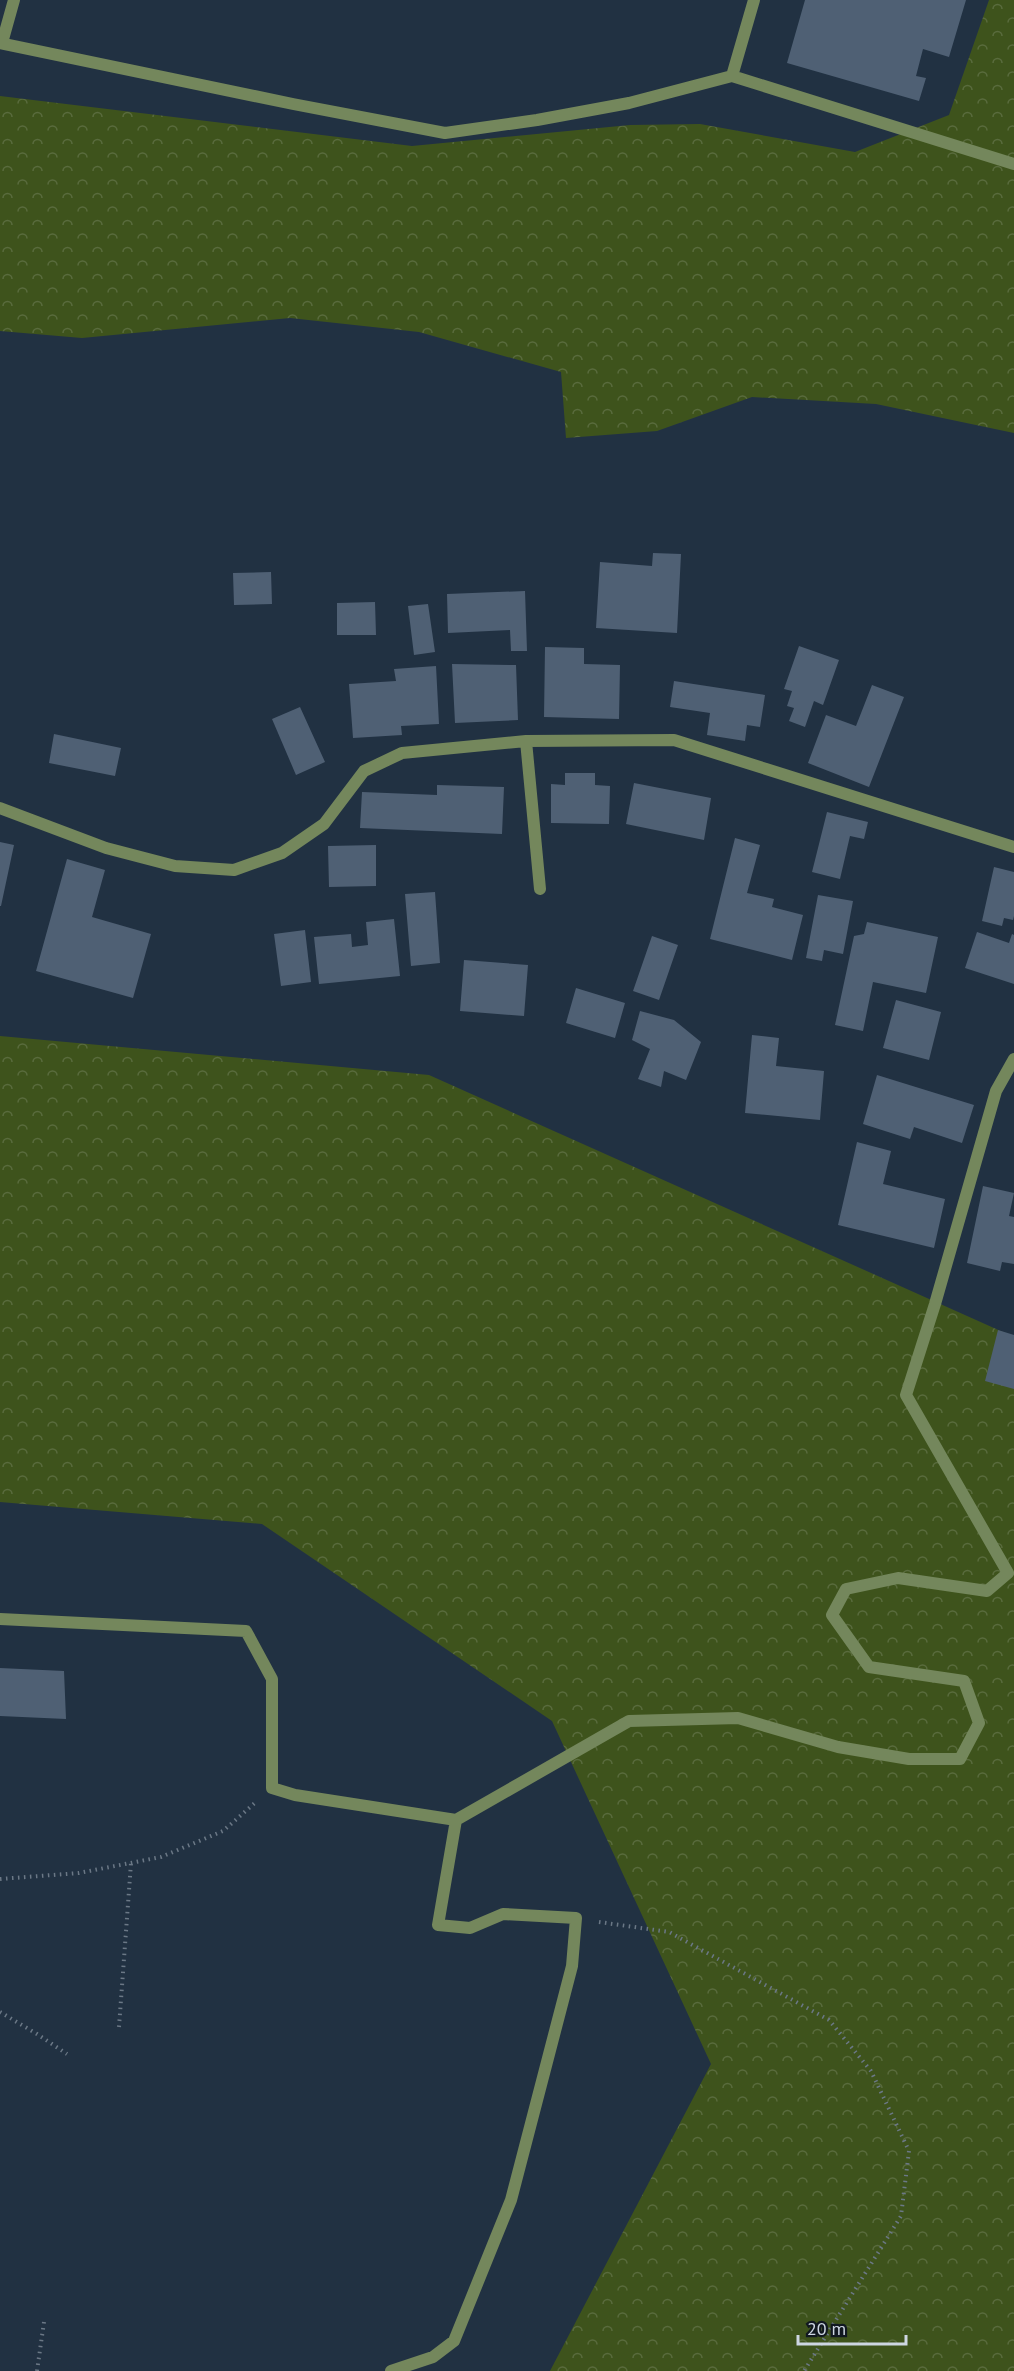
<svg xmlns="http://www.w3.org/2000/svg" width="1014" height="2371" viewBox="0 0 1014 2371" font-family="'PT Sans',sans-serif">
<defs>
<pattern id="forest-crowns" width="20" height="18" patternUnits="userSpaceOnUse" patternTransform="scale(1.5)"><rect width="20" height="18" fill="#3e531c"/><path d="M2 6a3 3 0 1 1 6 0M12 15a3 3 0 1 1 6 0" fill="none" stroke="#596b3d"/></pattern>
</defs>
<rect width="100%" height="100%" fill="#213142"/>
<!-- forest -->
<path fill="url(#forest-crowns)" d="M989 0H1014V433L876 404 752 397 657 431 566 438 561 372 419 332 290 318 82 338 0 331V96L412 146 630 125 700 124 855 152 949 115Z
M0 1036 429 1075 1014 1337V2371H550L711 2064 552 1721 262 1524 0 1502Z"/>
<!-- building -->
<path fill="#4f6074" d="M805 0H966L949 57 923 49 916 76 926 78 919 101 787 63Z
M653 553 681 554 677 633 596 628 600 562 652 566Z
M271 572 272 604 234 605 233 573Z
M525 591 527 651H511L510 630 448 633 447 594Z
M375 602 376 635H337V603Z
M428 604 435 652 414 655 408 606Z
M799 646 839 660 823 705 814 701 805 727 789 721 794 708 787 706 792 691 784 689Z
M545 647 584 648V664L620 665 619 719 544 717Z
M452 664 516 665 518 720 455 723Z
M436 666 439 724 401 726 402 735 353 738 349 684 396 681 394 669Z
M674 681 765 695 760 727 747 725 745 741 707 735 710 713 670 707Z
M872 685 904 697 869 787 808 763 826 715 856 726Z
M300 707 325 762 296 775 272 719Z
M54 734 121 748 115 776 49 763Z
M565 773H595V785L610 786 609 824 551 823V784L565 785Z
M634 783 711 798 704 840 626 824Z
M437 785 504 787 502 834 360 828 362 792 437 795Z
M827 812 868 822 864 839 850 836 840 879 812 872Z
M735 838 760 845 747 893 774 899 772 907 803 915 792 960 710 939Z
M0 842 14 845 1 906H0Z
M376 845V886L329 887 328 846Z
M67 859 105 870 92 917 151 934 133 998 36 971Z
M994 867 1014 872V916L1013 920 1004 918 1002 926 982 921Z
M435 892 440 963 411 966 405 894Z
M818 895 853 901 843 954 824 950 822 961 806 958Z
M394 919 400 976 319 984 314 937 351 934 352 947 368 945 366 922Z
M867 922 938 937 926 993 873 982 863 1031 835 1025 854 936 864 934Z
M305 930 311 982 281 986 274 934Z
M977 932 1009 943 1012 934 1014 935V984L965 968Z
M652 936 678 945 659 1000 633 991Z
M464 960 528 965 524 1016 460 1011Z
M576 988 625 1003 615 1038 566 1023Z
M896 1000 941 1012 929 1060 883 1048Z
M640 1011 674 1020 701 1042 686 1080 664 1071 661 1087 638 1079 650 1049 632 1040Z
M752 1035 779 1038 776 1066 824 1071 820 1120 745 1113Z
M877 1075 974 1105 962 1143 914 1127 910 1139 863 1124Z
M857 1142 891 1151 883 1184 945 1199 934 1248 838 1225Z
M983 1186 1014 1193 1009 1216 1014 1217V1264L1002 1262 1000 1271 967 1263Z
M998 1330 1014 1335V1389L985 1381Z
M0 1668 64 1671 66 1719 0 1716Z"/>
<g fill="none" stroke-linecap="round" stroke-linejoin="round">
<!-- path -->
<path stroke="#6b7886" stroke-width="4" stroke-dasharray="1.5 4.5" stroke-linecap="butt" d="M0 1879 79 1873 161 1857 223 1831 256 1802
M599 1922 669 1932 829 2020 871 2071 909 2151 901 2216 804 2371
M0 2012 37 2034 67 2054
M119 2027 131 1863
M37 2371 44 2322"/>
<!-- street -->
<path stroke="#74875c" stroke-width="12" d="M0 43 293 104 445 133 537 120 629 103 732 76 1014 164
M2 43 14 0
M732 76 754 0
M526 741 540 889
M0 808 106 848 175 866 234 870 282 853 324 824 364 771 402 753 526 741 674 740 1014 847
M0 1619 246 1631 272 1679V1788L295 1795 456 1820 629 1721 738 1718 838 1747 909 1759H960L979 1723 964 1681 869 1667 832 1615 846 1589 898 1578 987 1591 1008 1573 906 1395 935 1304 996 1091 1014 1059
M391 2371 433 2357 454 2341 511 2200 572 1966 576 1918 503 1914 470 1928 438 1925 456 1820"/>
</g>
<!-- scale -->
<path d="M798 2335v9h108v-9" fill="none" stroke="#cdd6e2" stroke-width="3"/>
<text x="807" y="2335" font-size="18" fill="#cdd6e2" stroke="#111820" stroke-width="4.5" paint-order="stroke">20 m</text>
</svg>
